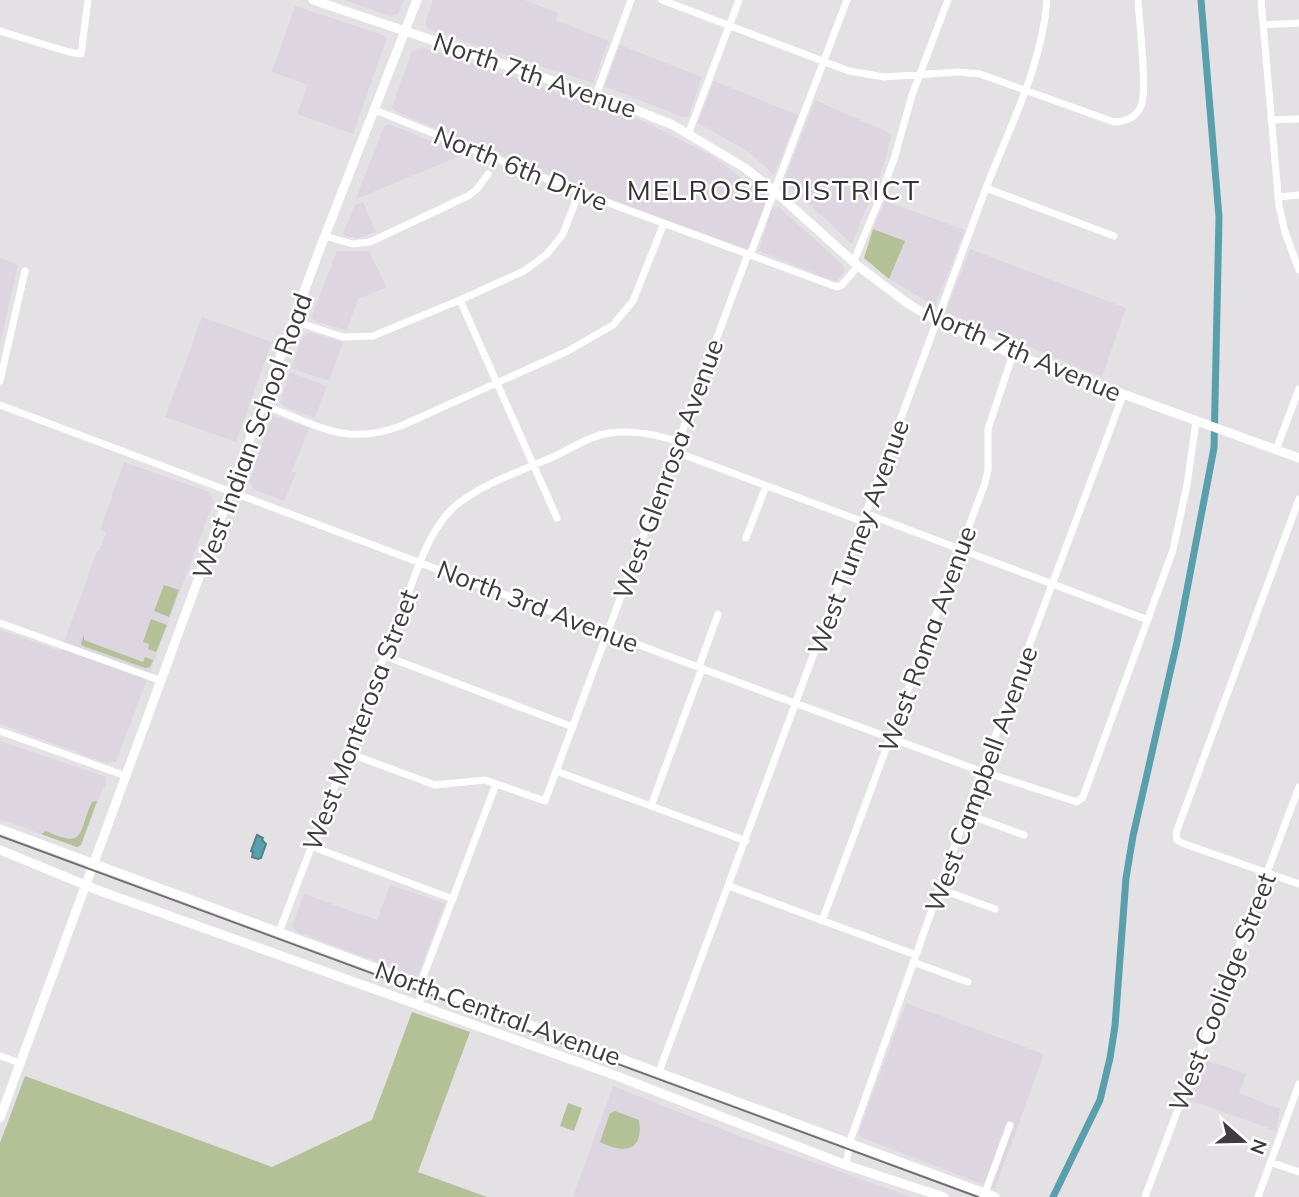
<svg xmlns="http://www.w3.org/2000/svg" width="1299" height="1197" viewBox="0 0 1299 1197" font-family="Mulish,sans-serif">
<rect width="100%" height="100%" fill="#e4e1e5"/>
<!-- built -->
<path fill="#ddd6e1" d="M344 0H404L398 14 390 16Z
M433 0H525L558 13 556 20 609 41 593 83 432 31 426 26V20Z
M295 6 380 34 387 38 353 134 297 114 308 85 272 72Z
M620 45 702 77 688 117H682L604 86Z
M422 47 643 121 711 155 766 196V205L749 248 746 249 629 206 470 143 395 111 392 107 412 51Z
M714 81 798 115 774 175 750 153 698 123Z
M815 100 892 134 884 164 852 244 784 181Z
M389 124 465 154 356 199 384 126Z
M885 201 965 230 935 306 889 279 904 241 873 229Z
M363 202 376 232 358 238 346 236 343 233 355 205Z
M772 207H779L844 266V273L838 280 834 281 759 251Z
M970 249 1126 308 1102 377 946 312Z
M337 251H369L387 287 358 299 347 330 317 322 311 318Z
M0 258 18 265 0 345Z
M202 317 272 342 236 442 165 417Z
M308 332 343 342 329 381 291 368 303 335Z
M290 372 327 386 315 418 285 407 280 402Z
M272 415 309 428 292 471 296 473 284 501 253 489 249 482Z
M124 462 209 492 214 501 116 762 106 763 0 724V630L61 651 97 551H99L106 533 100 530Z
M0 741 106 777V786L103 788 81 845 78 848 0 819Z
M390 885 445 903 418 975 415 976 297 932 292 926 304 894 377 920Z
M906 1003 1044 1054 995 1189 860 1137 859 1131Z
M1204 1059 1246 1074 1239 1093 1280 1109 1276 1131 1187 1099Z
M613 1086 750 1140 912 1197H573Z"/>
<!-- green -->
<path fill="#b4c196" d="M873 229 905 241 889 279 864 258Z
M164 585 179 590 169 617 154 611Z
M151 619 167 625 156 652 148 649 149 644 143 642Z
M84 634V640L143 662 145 657 153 660 150 667 145 668 83 646 81 644Z
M97 801 81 845 77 847 41 834 46 831C87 850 78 831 92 802Z
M412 1012 470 1032 418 1172 487 1197H0V1143L25 1076 272 1167 372 1120Z
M568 1103 582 1108 574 1131 560 1126Z
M615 1111 639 1120C644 1152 624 1154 600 1142L610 1113Z"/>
<!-- water -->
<path fill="#58a0ab" stroke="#50828a" stroke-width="2" d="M257 835 263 838 262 840 266 844 261 858 258 859 252 857 253 852 251 851Z"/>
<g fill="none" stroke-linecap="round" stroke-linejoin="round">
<!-- canal -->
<path stroke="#58a0ab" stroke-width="7" d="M1053 1197 1100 1100 1110 1058 1115 1026 1126 878 1133 836 1177 642 1214 448 1219 217 1201 0"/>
<!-- minor -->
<path stroke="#fff" stroke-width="7" d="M662 0 849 71 884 77 958 72 980 74 1114 122C1126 121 1136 118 1141 106 1148 92 1139 20 1138 0
M1261 0 1279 206 1285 232 1299 270
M1263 25 1299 23
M0 31 69 52 81 54 88 0
M596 95 631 0
M375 110 579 192 837 287 842 285 858 266
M1271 120 1299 119
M689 132 739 0
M986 188 1114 236
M1278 197 1299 195
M325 236 353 244 370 242 468 196 477 189 488 174
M750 255 847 0
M853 263 880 198 894 159 912 95 948 0
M460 300 557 518
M294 321 343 337 373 336 460 300 524 271 547 254 563 234 579 192
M0 381 25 271
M0 405 743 684 975 769 1077 802 1083 797 1173 550 1187 485 1196 421
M263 405C317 424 345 448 403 425L568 351 613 325 633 301 664 223
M1276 450 1299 389
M676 452 864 522
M1299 499 1176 833 1177 840 1182 843 1299 884
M867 514 1148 620
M746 538 766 486
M0 623 162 681
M385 656 573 727
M699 667 718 614
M0 731 126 776
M348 753 435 785 485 780 545 801 748 254
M556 771 746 841
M651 806 702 668
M966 814 1024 835
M313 847 453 899
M729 886 916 955
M940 889 995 909
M822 921 985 483 988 470V429L1013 354
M279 932 420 562C428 542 438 522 454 507 480 484 524 470 555 456 570 449 585 439 600 435 626 428 654 434 680 442
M913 962 968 982
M420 1005V985L496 784
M0 1056 20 1063
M659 1072 986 188C1010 126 1042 66 1047 0
M1270 1162 1299 1172
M846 1165 850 1141 966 814 1123 395
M985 1193 1010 1125
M1145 1197 1299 787
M1258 1197 1299 1084"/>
<!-- major -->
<path stroke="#fff" stroke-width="9" d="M313 0 618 103 673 125 745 168 780 196 858 266 907 303 937 321 1013 354 1299 458
M0 829C331 954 664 1073 995 1197
M0 850 100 891 617 1076 846 1165 944 1197
M0 1118 319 251 417 0"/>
<!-- tram -->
<path stroke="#706e70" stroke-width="2" d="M0 836 978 1197"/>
</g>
<g text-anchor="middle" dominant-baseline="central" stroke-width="5" stroke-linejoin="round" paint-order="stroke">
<!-- street labels -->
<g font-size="26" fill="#3e3c3e" stroke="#fff">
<text transform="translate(535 75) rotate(19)">North 7th Avenue</text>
<text transform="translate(521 168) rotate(22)">North 6th Drive</text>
<text transform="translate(1022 352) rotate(23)">North 7th Avenue</text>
<text transform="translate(252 436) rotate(-70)">West Indian School Road</text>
<text transform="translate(668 469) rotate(-70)">West Glenrosa Avenue</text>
<text transform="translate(858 537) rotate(-70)">West Turney Avenue</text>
<text transform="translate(538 606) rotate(21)">North 3rd Avenue</text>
<text transform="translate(927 639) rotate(-70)">West Roma Avenue</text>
<text transform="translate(360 720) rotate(-69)">West Monterosa Street</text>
<text transform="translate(981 779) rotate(-70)">West Campbell Avenue</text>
<text transform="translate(1222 992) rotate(-69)">West Coolidge Street</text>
<text transform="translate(498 1013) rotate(20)">North Central Avenue</text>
</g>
<!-- neighbourhood labels -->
<g font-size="28" letter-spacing="2" fill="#353236" stroke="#fff">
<text x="774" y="189">MELROSE DISTRICT</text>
</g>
</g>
<!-- north arrow -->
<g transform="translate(1243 1141) rotate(110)" stroke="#ffffff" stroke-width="5" paint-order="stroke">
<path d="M0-5L12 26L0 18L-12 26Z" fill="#3e3c3e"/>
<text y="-10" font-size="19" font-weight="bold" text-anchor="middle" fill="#3e3c3e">N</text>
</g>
</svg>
